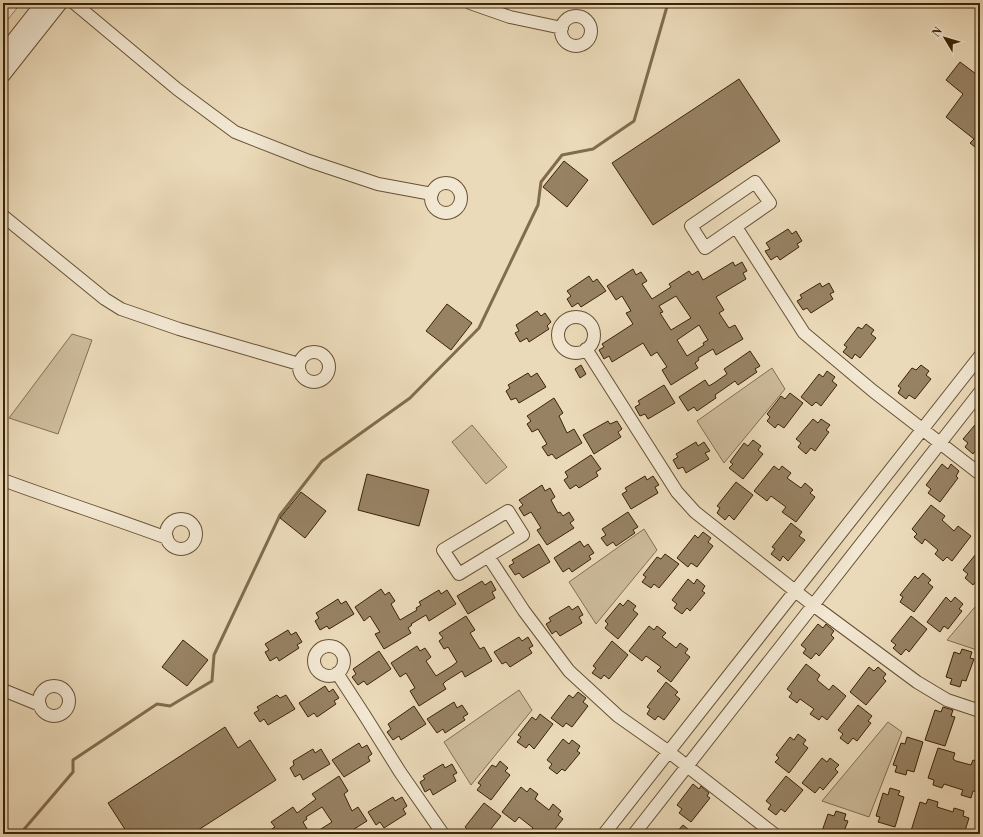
<svg xmlns="http://www.w3.org/2000/svg" width="983" height="837" viewBox="0 0 983 837" font-family="'Libre Bodoni',serif">
<rect width="100%" height="100%" fill="#ebdab9"/>
<filter id="stains"><feTurbulence type="fractalNoise" baseFrequency=".005" numOctaves="4"/><feColorMatrix values="0 0 0 0 .2 0 0 0 0 .09 0 0 0 0 .02 0 0 0 .5 -.17"/></filter>
<radialGradient id="worn" r=".72"><stop offset=".6" stop-color="#630" stop-opacity="0"/><stop offset="1" stop-color="#630" stop-opacity=".3"/></radialGradient>
<!-- green -->
<path fill="#cdbb9b" stroke="#846f51" d="M72 334 92 340 58 434 9 418Z
M772 368 785 389 724 463 697 421Z
M472 425 507 467 486 484 452 442Z
M644 529 657 550 596 624 569 582Z
M980 601V651L947 640Z
M519 690 532 710 471 785 444 742Z
M888 722 902 732 869 817 822 801Z"/>
<g fill="none" stroke-linecap="round" stroke-linejoin="round">
<!-- stream -->
<path stroke="#816c4d" stroke-width="3" d="M20 834 73 772V760L157 704 170 706 212 681 214 655 280 515 322 461 410 398 479 328 538 205 541 182 562 155 593 149 634 121 668 3"/>
</g>
<!-- building -->
<path fill="#978264" stroke="#3b2307" fill-rule="evenodd" d="M960 62 980 77V151L970 143 974 139 946 117 963 94 946 80Z
M739 79 780 141 653 225 612 163Z
M564 161 588 180 567 207 543 187Z
M788 229 792 234 796 231 802 241 797 244 799 247 780 260 777 256 771 260 765 251 770 249 766 243Z
M733 262 735 266 742 262 747 271 743 273 746 279 716 297 724 310 719 313 729 328 735 325 743 339 716 355 713 349 698 358 699 360 695 363 698 368 671 385 662 370 667 367 657 352 651 356 643 343 612 362 609 356 604 359 599 350 604 347 602 344 633 324 626 313 631 311 622 296 616 300 607 286 633 269 636 275 641 272 647 281 642 284 652 299 671 287 669 284 689 271 692 275 698 271 703 280ZM676 296 691 318 671 330 660 313 663 312 659 306ZM699 325 708 340 703 343 704 345 687 356 677 340Z
M589 276 593 282 597 279 606 291 581 307 578 303 572 307 567 299 571 296 567 291Z
M820 283 822 287 829 283 834 292 830 294 833 299 811 313 807 308 803 310 797 301 802 298 800 295Z
M447 304 472 323 451 350 426 331Z
M537 311 541 316 545 313 551 322 547 326 549 329 529 342 527 338 520 342 515 333 519 331 516 325Z
M866 324 874 330 871 334 876 338 860 358 855 354 852 359 843 352 847 347 844 345 858 327 862 329Z
M750 351 760 366 755 369 757 372 738 385 735 381 715 395 716 398 697 411 694 407 688 411 679 397 705 380 709 386 714 383 727 374 724 369Z
M581 365 586 374 580 378 575 369Z
M921 365 929 371 926 375 931 379 915 399 909 395 906 399 898 393 901 388 898 386 912 368 916 370Z
M827 371 835 377 832 381 837 385 821 406 816 402 812 406 801 397 819 374 823 377Z
M528 373 531 377 537 373 546 387 519 403 516 398 511 400 506 391 510 388 508 385Z
M664 385 675 403 648 419 645 414 640 416 635 407 640 404 638 401Z
M790 393 803 403 784 428 778 424 775 428 767 421 770 417 767 414 781 396 785 399Z
M554 398 563 413 559 416 567 433 574 429 582 443 556 459 552 454 548 456 542 447 547 444 538 429 532 432 527 424 531 421 527 416Z
M813 419 818 423 821 419 830 425 826 430 829 432 815 451 811 448 806 454 798 447 801 443 796 439Z
M980 419V445L973 454 965 447 968 443 963 439Z
M608 421 610 424 617 421 622 429 618 432 621 437 594 454 583 435Z
M753 440 761 446 758 450 763 454 743 479 729 468 733 464 730 462 744 443 748 446Z
M696 442 698 446 704 442 710 451 705 453 709 459 686 473 683 467 678 469 673 460 678 457 676 454Z
M591 455 601 469 596 472 598 476 579 488 576 485 570 489 564 480 568 477 565 472Z
M942 464 948 469 951 464 959 471 956 476 958 478 940 502 928 493 931 489 926 485Z
M774 466 779 470 782 466 791 473 787 478 801 488 805 483 813 490 810 493 815 497 796 522 782 512 786 507 771 496 767 501 754 491Z
M367 474 429 490 419 526 358 510Z
M645 476 647 480 653 476 659 485 655 487 658 493 631 509 622 494 627 491 625 488Z
M736 482 753 495 734 520 729 515 725 520 717 513 720 508 717 506Z
M542 485 545 491 550 488 555 497 551 500 558 513 560 512 563 516 569 512 574 520 570 523 574 528 547 545 537 530 541 528 531 512 524 516 519 508 523 505 519 500Z
M301 492 326 511 305 538 280 518Z
M931 505 945 516 942 520 954 531 958 526 971 536 952 561 947 557 943 561 935 554 938 550 925 539 922 544 914 537 917 534 912 529Z
M628 512 638 527 633 530 635 533 616 546 613 542 607 546 601 538 606 535 602 529Z
M791 523 802 532 799 536 805 540 788 561 783 556 780 561 771 554 775 549 772 547Z
M703 532 711 538 708 542 713 546 697 567 691 563 688 567 677 558 695 535 698 538Z
M580 541 584 547 588 544 594 553 589 556 591 559 572 572 569 568 563 572 554 558Z
M539 544 550 562 523 578 519 573 515 575 509 566 514 563 512 560Z
M980 549V576L973 585 965 578 968 574 963 570Z
M665 554 679 564 659 588 654 584 651 588 642 582 646 577 643 575 657 557 661 559Z
M923 573 931 580 928 583 933 587 914 612 900 602 903 597 900 595 915 576 918 579Z
M688 579 694 584 697 579 705 586 702 591 705 593 690 611 687 608 682 614 674 608 677 604 672 600Z
M482 581 485 585 491 581 496 590 492 592 495 598 468 614 457 596Z
M381 589 385 595 389 592 395 601 391 604 400 620 417 610 416 608 421 605 419 602 439 590 441 594 447 590 456 604 429 621 426 615 411 624 412 625 408 628 411 633 384 649 375 634 380 632 370 616 364 621 355 607Z
M946 597 951 602 955 597 963 604 959 609 962 611 948 629 944 626 940 632 927 622Z
M338 599 341 604 346 601 354 614 329 629 327 626 320 630 315 621 319 618 316 613Z
M628 600 636 606 633 610 638 614 618 639 605 628 608 624 605 621 620 603 623 606Z
M569 606 572 610 578 606 583 615 579 617 582 623 560 636 556 631 552 634 546 624 551 621 549 618Z
M466 616 475 630 470 633 480 649 484 647 492 661 465 677 462 671 446 681 443 684 446 689 419 706 410 691 415 688 406 673 400 677 391 663 417 646 420 651 425 648 431 657 426 661 436 676 452 666 457 662 448 647 444 649 439 641 443 638 439 633Z
M911 616 927 629 909 652 906 649 901 655 893 648 896 645 891 641Z
M818 624 823 628 826 624 834 631 831 635 834 638 819 656 816 653 811 659 803 653 806 649 801 645Z
M649 626 654 630 657 626 666 633 662 637 676 648 680 643 688 649 685 653 690 657 671 682 657 671 661 667 646 656 642 661 629 651Z
M288 630 291 635 296 632 302 642 297 645 299 648 279 661 277 657 270 661 265 652 269 650 265 644Z
M519 637 522 641 528 637 533 646 529 648 532 653 510 667 506 662 502 664 494 652Z
M183 640 208 660 187 686 162 667Z
M612 641 628 655 609 679 604 675 601 679 592 673 596 668 593 666Z
M962 649 972 652 970 658 974 659 966 681 962 680 960 687 950 684 952 679 946 677 954 652 960 654Z
M379 651 391 669 367 685 364 681 358 685 352 677 356 674 353 669Z
M806 664 820 675 817 680 829 690 833 685 846 696 827 720 822 716 819 720 810 714 814 709 800 699 797 703 789 697 792 693 787 689Z
M869 667 874 671 878 667 886 674 883 678 886 681 866 705 850 692Z
M666 682 678 692 675 695 680 699 664 720 658 716 655 720 647 714 650 709 647 707Z
M325 686 329 692 333 689 339 698 334 701 336 704 317 717 314 713 308 717 299 703Z
M578 692 586 698 583 702 588 706 572 727 566 723 563 727 551 718 569 695 573 698Z
M277 695 280 698 286 695 295 709 268 725 264 719 260 722 254 713 259 710 257 707Z
M454 702 457 708 462 705 468 714 463 717 465 720 445 733 443 729 437 733 427 719Z
M858 705 872 716 868 721 871 723 857 741 853 738 848 744 840 738 843 734 838 730Z
M414 706 426 724 401 740 399 736 393 740 387 732 391 729 388 724Z
M943 707 953 710 951 716 955 717 945 746 925 740 935 710 941 712Z
M540 714 553 724 534 749 529 744 526 748 517 742 521 737 518 735 532 717 536 720Z
M225 727 238 748 250 740 276 780 192 834H128L108 803Z
M798 734 806 740 803 744 808 748 789 773 775 762 779 758 776 755 790 737 794 740Z
M907 737 923 742 914 772 907 770 906 775 895 772 897 766 893 765 901 743 905 744Z
M563 739 569 744 572 740 580 746 577 751 580 753 565 771 562 769 557 774 549 768 552 764 547 760Z
M359 743 362 748 367 745 372 754 368 757 370 761 344 777 332 760Z
M938 748 955 753 953 759 956 761 971 765 973 760 980 762V785L978 792 973 791 971 798 961 795 963 790 944 784 942 788 933 785 934 780 928 778Z
M313 749 315 753 321 749 330 764 303 780 300 774 295 777 290 768 294 765 293 761Z
M822 758 827 762 830 758 839 765 835 769 838 772 823 790 820 787 815 793 802 783Z
M500 761 508 768 505 771 510 775 491 800 477 790 481 785 478 783 492 765 496 767Z
M443 764 445 768 452 764 457 773 453 775 456 781 433 795 430 789 425 792 420 782 425 779 423 776Z
M339 776 348 791 344 794 352 811 358 807 367 821 346 834H313L332 822 322 807 306 817 307 819 303 822 310 834H264L275 827 271 822 293 807 297 813 316 799 312 794Z
M786 776 803 790 785 812 781 809 776 815 768 809 771 805 766 801Z
M693 784 699 789 701 786 709 793 707 796 710 798 691 822 679 813 682 809 677 805Z
M521 787 527 792 530 788 538 794 535 799 549 810 553 804 561 811 558 815 563 819 551 834H529L533 828 519 817 515 822 502 812Z
M890 788 900 791 898 795 904 797 895 827 878 822 880 817 876 816 883 793 888 795Z
M393 797 395 801 402 797 407 806 403 809 406 814 384 828 380 822 376 825 368 812Z
M928 799 938 802 937 807 953 812 954 808 964 811 963 816 969 818 964 834H910L920 802 926 804Z
M484 803 501 816 487 834H465L468 830 465 827Z
M836 811 846 814 844 820 848 821 843 834H821L828 814 834 816Z
M683 825 694 834H675Z"/>
<g fill="none" stroke-linecap="round" stroke-linejoin="round">
<!-- pedestrian casing -->
<g stroke="#675134" stroke-width="10">
<path id="pedestrian" d="M3 18 15 3"/>
</g>
<!-- minor casing -->
<g stroke="#675134" stroke-width="14">
<path id="minor" d="M74 3 177 89 235 132 309 161 378 184 432 194
M470 3 510 17 562 28
M561 31a15 15 0 1 1 30 0a15 15 0 1 1-30 0Z
M755 182 770 203 705 248 691 226Z
M431 198a15 15 0 1 1 30 0a15 15 0 1 1-30 0Z
M3 216 105 299 121 309 179 329 299 364
M736 227 804 333 873 391 980 474
M558 335a18 18 0 1 1 36 0a18 18 0 1 1-36 0Z
M586 349 677 492 695 512 813 605 917 682 947 700 980 711
M299 367a15 15 0 1 1 30 0a15 15 0 1 1-30 0Z
M3 480C57 500 113 518 167 538
M508 511 523 535 459 574 443 550Z
M166 534a15 15 0 1 1 30 0a15 15 0 1 1-30 0Z
M488 556 524 611 569 671 618 716 669 752 774 834
M314 661a15 15 0 1 1 30 0a15 15 0 1 1-30 0Z
M337 673 365 716 400 772 443 834
M39 701a15 15 0 1 1 30 0a15 15 0 1 1-30 0Z
M3 690 40 705
M604 834 980 356
M634 834 980 392"/>
</g>
<!-- tertiary casing -->
<g stroke="#675134" stroke-width="16">
<path id="tertiary" d="M3 54 43 3
M3 75 60 3"/>
</g>
<!-- pedestrian -->
<use href="#pedestrian" stroke="#f2e7d2" stroke-width="9"/>
<!-- minor -->
<use href="#minor" stroke="#f2e7d2" stroke-width="12"/>
<!-- tertiary -->
<use href="#tertiary" stroke="#f2e7d2" stroke-width="14"/>
</g>
<!-- margin -->
<rect width="983" height="837" fill="none" stroke="#ebdab9" stroke-width="16"/>
<rect x="4" y="4" width="975" height="829" fill="none" stroke="#3b2307" stroke-width="2"/>
<rect x="8" y="8" width="967" height="821" fill="none" stroke="#3b2307"/>
<!-- north arrow -->
<g transform="translate(945 38) rotate(308)" stroke="#f2e7d2" stroke-width="3" paint-order="stroke">
<path d="M0-3L7 15L0 10L-7 15Z" fill="#3b2307"/>
<text y="-6" font-size="11" font-weight="bold" text-anchor="middle" fill="#3b2307">N</text>
</g>
<rect width="100%" height="100%" filter="url(#stains)"/>
<rect width="100%" height="100%" fill="url(#worn)"/>
</svg>
